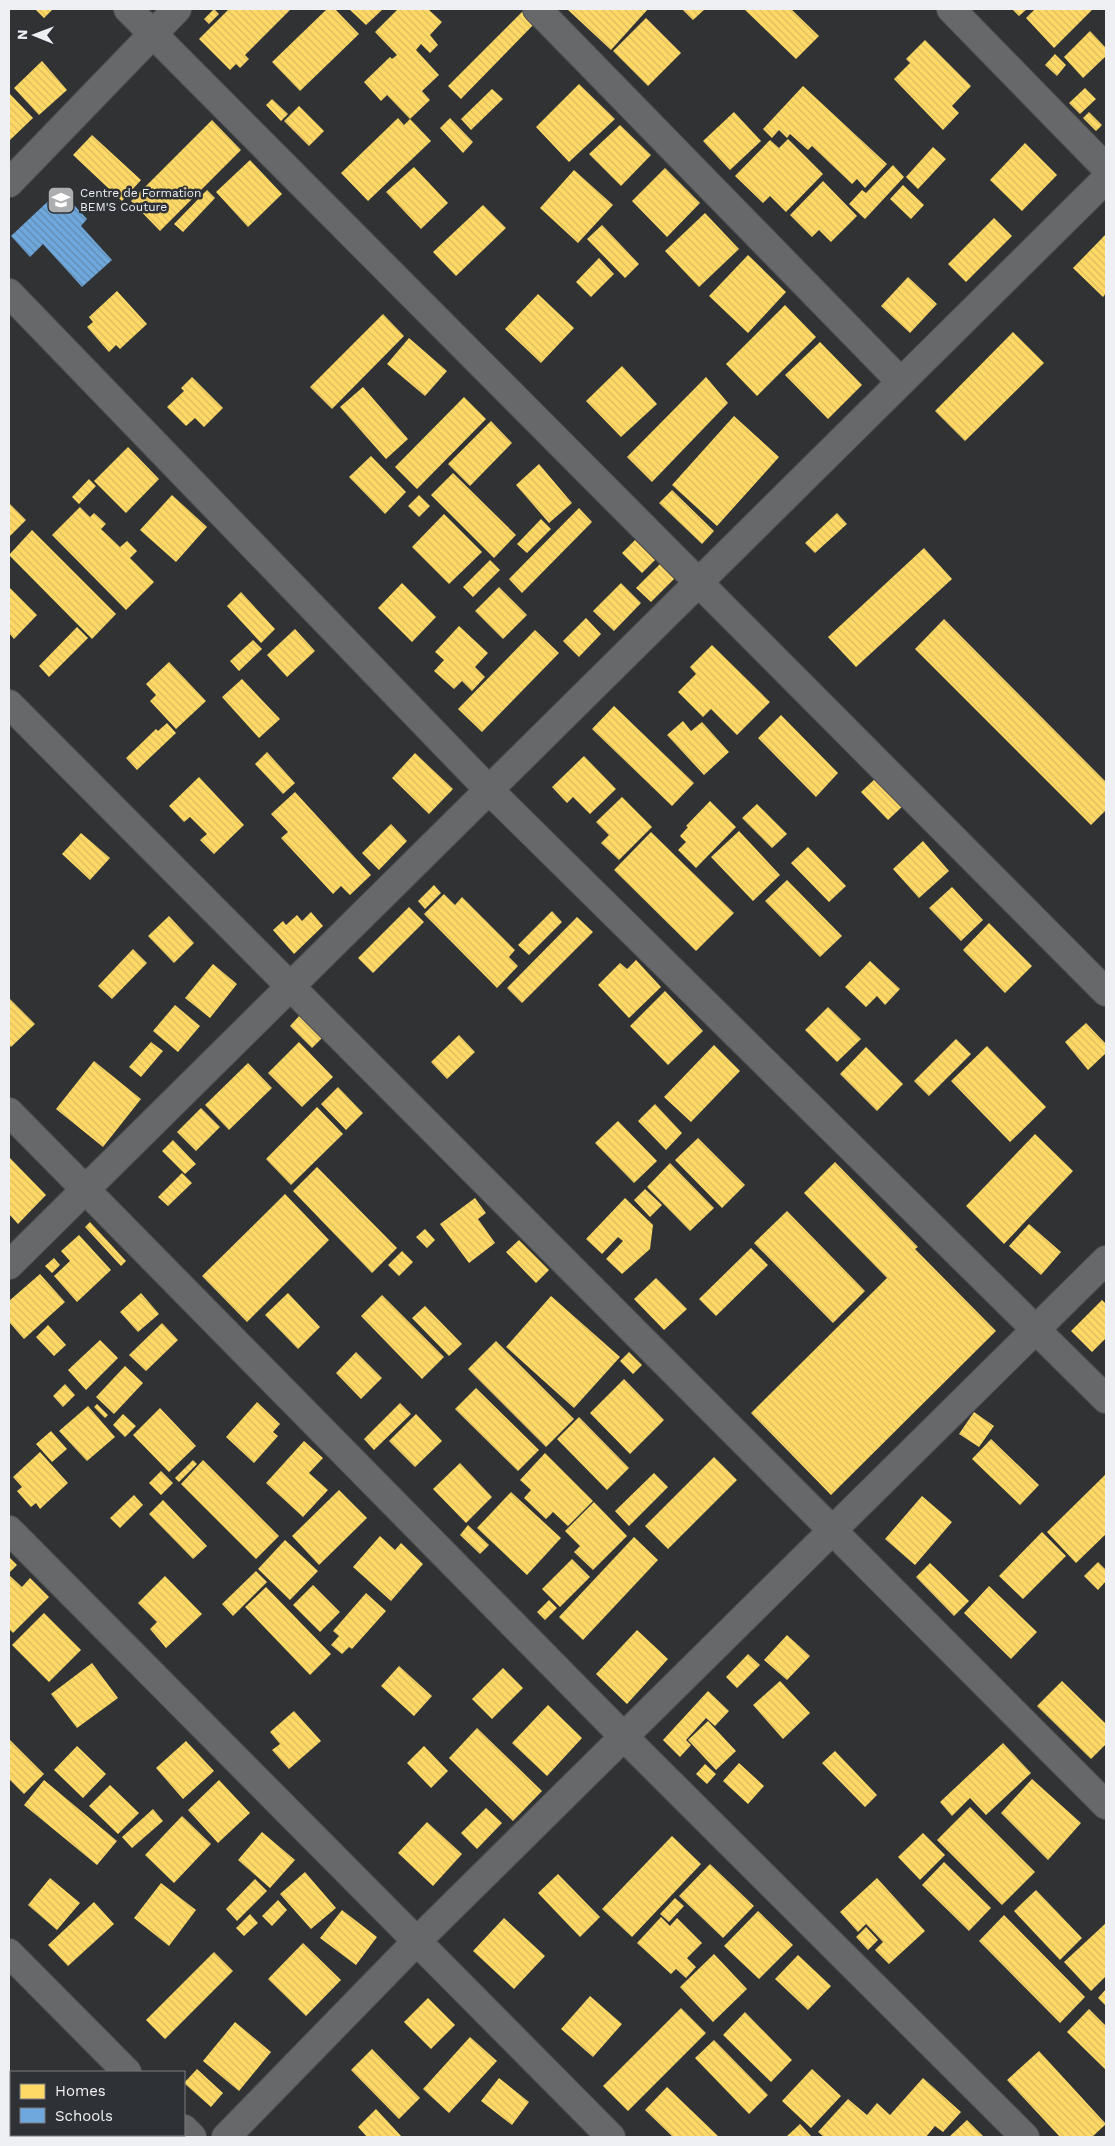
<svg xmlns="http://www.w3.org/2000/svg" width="1115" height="2146" viewBox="0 0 1115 2146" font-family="'Work Sans',sans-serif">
<defs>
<pattern id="homes-back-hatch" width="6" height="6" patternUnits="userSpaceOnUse" patternTransform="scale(1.25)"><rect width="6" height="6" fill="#ffd966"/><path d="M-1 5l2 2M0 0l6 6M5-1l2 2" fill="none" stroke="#dabc60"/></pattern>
<pattern id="schools-back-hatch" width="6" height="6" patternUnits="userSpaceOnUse" patternTransform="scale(1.25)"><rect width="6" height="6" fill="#6fa8dc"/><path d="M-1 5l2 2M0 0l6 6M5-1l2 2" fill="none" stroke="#638bb0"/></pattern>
</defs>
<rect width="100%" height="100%" fill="#303234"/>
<!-- homes -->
<path fill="url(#homes-back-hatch)" d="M35 9H53L44 18Z
M214 9 219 14 209 24 204 19Z
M229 9H291L245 55 249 59 240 68 236 64 230 70 199 39Z
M327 9H335L359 34 300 91 272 62Z
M349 9H383L366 25Z
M398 9H428L442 22 430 35 438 45 430 53 421 44 416 50 439 75 422 91 430 100 410 119 387 95 381 101 364 82 390 57 392 59 397 55 375 32Z
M525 9 539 19 461 99 448 86Z
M567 9H648L611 50Z
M682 9H705L693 20Z
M744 9H791L819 36 796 59Z
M1012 9H1027L1019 16Z
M1035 9H1093L1054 48 1026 18Z
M646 18 681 53 648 86 613 51Z
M1090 31 1106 48V56L1083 78 1064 57Z
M925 40 971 86 952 106 959 113 943 130 894 79 910 63 906 59Z
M1055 54 1066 65 1057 76 1045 65Z
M42 61 67 90 39 115 14 88Z
M579 84 615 119 569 162 536 127Z
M803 86 887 164 865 188 857 179 852 184 812 146 808 150 790 134 787 138 779 130 772 138 763 129Z
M1085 88 1096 99 1080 114 1069 103Z
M492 89 503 99 471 130 461 119Z
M9 93 33 118 9 141Z
M272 99 288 114 281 121 266 105Z
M299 106 324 131 309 146 284 121Z
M734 112 761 141 730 170 703 141Z
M1089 112 1102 125 1096 131 1083 118Z
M398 118 404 125 410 119 431 141 368 201 341 173Z
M450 118 473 142 463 153 440 128Z
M212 120 241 150 160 231 131 201Z
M620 125 651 155 621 186 589 154Z
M92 135 141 180 122 201 73 155Z
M788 139 823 174 786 212 770 196 763 203 735 176 770 140 779 148Z
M1025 143 1057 175 1022 211 990 180Z
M933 147 946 159 918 189 906 177Z
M250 160 282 194 248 227 216 192Z
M893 165 904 177 865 219 849 204 862 190 866 193Z
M414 167 448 203 421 229 386 192Z
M665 168 700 203 667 237 632 201Z
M574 170 613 205 578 243 540 208Z
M823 181 857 216 831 242 819 230 812 237 790 215Z
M903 185 924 205 911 219 890 199Z
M207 190 215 198 183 232 174 224Z
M483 205 506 228 456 276 433 252Z
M705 213 739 249 699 287 665 251Z
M994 218 1012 236 966 282 948 264Z
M602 225 639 264 625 278 587 239Z
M1106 234V293L1103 297 1073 268Z
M748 255 786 292 748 333 709 296Z
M599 258 614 274 591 297 576 282Z
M908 277 937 304 910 333 881 306Z
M117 291 147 324 120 349 116 345 109 352 87 327 93 322 89 317Z
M538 294 574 328 541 363 505 329Z
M785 305 816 337 757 396 726 364Z
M383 314 404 336 332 409 310 387Z
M1013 332 1044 363 965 441 935 411Z
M409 338 447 371 425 396 387 364Z
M820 342 862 385 828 419 785 375Z
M622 366 657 404 621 437 586 401Z
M192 377 223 408 204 427 195 418 186 426 167 407 184 391 181 388Z
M706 377 728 403 652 482 627 457Z
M363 387 408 439 386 459 340 407Z
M464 397 486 419 417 489 395 467Z
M734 416 779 457 717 526 672 485Z
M491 421 512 443 470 486 448 464Z
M128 447 159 479 126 513 94 481Z
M371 456 406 492 385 514 349 477Z
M539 464 572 503 549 523 516 485Z
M453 473 516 535 494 558 431 495Z
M89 479 96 486 79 504 72 497Z
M672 490 714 531 702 544 659 503Z
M172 495 207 527 176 562 140 530Z
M419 495 430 506 419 517 408 506Z
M9 503 26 520 9 537Z
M80 507 90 517 94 513 106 524 101 529 120 547 127 541 137 551 130 558 154 582 126 610 52 535Z
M579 508 592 522 522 593 509 579Z
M837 513 847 524 815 553 805 543Z
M444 514 482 552 449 584 412 547Z
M541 519 551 529 527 553 517 544Z
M32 530 116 614 92 639 9 555Z
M635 540 655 560 642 573 622 553Z
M924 548 952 579 856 667 828 637Z
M490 560 500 570 473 597 463 587Z
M661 563 675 578 651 602 636 588Z
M402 583 436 617 412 642 378 608Z
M621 583 641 603 614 631 593 611Z
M9 587 37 615 14 639 9 633Z
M499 587 527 615 503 639 475 611Z
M241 592 275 629 261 643 227 606Z
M586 618 601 634 579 657 563 641Z
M944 619 1106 782V810L1091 825 915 649Z
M459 626 488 653 475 667 485 677 472 691 462 681 454 689 434 671 444 660 435 652Z
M77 627 88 638 49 677 39 666Z
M295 629 315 651 287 677 267 655Z
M535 630 559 653 482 732 458 709Z
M253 640 262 649 239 671 230 661Z
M712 645 770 702 737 735 711 709 703 717 678 692 696 674 690 667Z
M169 662 206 701 176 729 150 701 156 695 146 684Z
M242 679 280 719 259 738 222 697Z
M614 706 694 783 672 806 592 729Z
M781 715 838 773 816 797 758 738Z
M683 721 691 731 702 722 729 752 704 775 667 735Z
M167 723 176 733 137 770 126 758 156 729 158 731Z
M267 752 295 783 283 794 255 764Z
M415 753 453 789 429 814 392 778Z
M584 756 616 789 590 814 573 797 567 803 552 787Z
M199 777 244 825 214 854 200 840 207 834 190 817 184 822 169 806Z
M877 777 904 805 888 820 861 792Z
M295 792 371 875 350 895 341 886 333 894 281 838 288 832 271 814Z
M622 797 652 827 619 860 601 843 609 835 596 822Z
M710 801 736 827 696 868 678 850 686 842 680 836 688 827 686 826Z
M757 804 787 834 772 848 742 818Z
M391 824 407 841 379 870 362 853Z
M739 831 780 875 753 901 711 857Z
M651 832 734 913 696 951 614 870Z
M81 833 110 858 90 880 62 854Z
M923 841 949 871 919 898 893 869Z
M808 847 846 886 829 902 791 863Z
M787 880 842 936 820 957 765 901Z
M434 885 441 893 425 909 418 901Z
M952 887 983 920 961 941 929 908Z
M444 894 455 905 462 897 515 950 509 957 518 966 497 988 424 914Z
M409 907 424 922 373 973 358 958Z
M552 911 562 922 529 955 518 945Z
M311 912 323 926 294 954 273 930 283 921 286 925 297 915 302 921Z
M169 916 194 943 174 963 148 936Z
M577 917 593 932 522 1003 507 988Z
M989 923 1032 966 1005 993 963 950Z
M133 949 147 963 112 999 98 986Z
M636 960 661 987 629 1018 598 985 620 963 627 969Z
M870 961 900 989 885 1005 877 996 866 1007 845 987Z
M213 964 237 984 210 1018 185 998Z
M665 991 703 1031 668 1065 630 1026Z
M9 998 35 1024 11 1047 9 1044Z
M175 1005 200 1026 178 1052 153 1031Z
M828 1007 861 1039 837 1062 805 1030Z
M300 1015 322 1038 312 1048 290 1026Z
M1086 1023 1106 1044V1053L1088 1070 1065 1042Z
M459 1035 475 1052 447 1079 431 1062Z
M956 1039 971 1054 929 1096 914 1081Z
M151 1042 163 1051 141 1077 129 1067Z
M299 1042 333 1077 302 1107 268 1073Z
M714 1045 740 1071 691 1122 664 1097Z
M987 1046 1046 1107 1010 1142 951 1081Z
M866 1047 903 1084 877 1111 840 1074Z
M94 1061 141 1099 103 1147 56 1109Z
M248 1063 272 1088 229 1130 205 1105Z
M338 1087 363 1113 346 1130 321 1104Z
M655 1104 682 1133 666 1150 638 1121Z
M317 1107 343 1134 291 1185 266 1159Z
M201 1108 220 1127 196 1151 177 1132Z
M618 1121 657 1161 634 1183 595 1143Z
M1035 1134 1073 1171 1004 1244 966 1206Z
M698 1138 745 1185 722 1208 675 1160Z
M173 1140 196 1164 185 1174 162 1151Z
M9 1157 46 1195 18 1224 9 1214Z
M835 1162 918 1247 915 1249 996 1331 831 1495 751 1413 887 1278 804 1193Z
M670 1163 714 1208 690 1231 647 1187Z
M317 1167 397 1248 372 1273 293 1191Z
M182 1173 192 1183 168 1206 158 1197Z
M645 1189 662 1205 650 1217 634 1200Z
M285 1194 329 1240 247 1322 202 1276Z
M475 1198 486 1213 478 1219 495 1243 469 1263 440 1224Z
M625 1198 653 1225 650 1249 622 1274 606 1259 623 1241 618 1237 602 1254 586 1239Z
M787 1211 865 1291 833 1323 754 1243Z
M90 1222 126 1261 121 1266 85 1227Z
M1029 1224 1061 1252 1041 1275 1009 1246Z
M425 1229 435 1240 427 1248 416 1237Z
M79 1235 111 1270 77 1302 54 1276 70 1261 61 1251Z
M519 1240 549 1270 536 1283 506 1252Z
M751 1248 768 1265 716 1316 699 1299Z
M402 1251 413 1262 399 1276 388 1265Z
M54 1258 60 1265 52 1273 45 1266Z
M40 1274 65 1302 24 1339 9 1322V1301Z
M656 1278 687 1309 664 1330 634 1299Z
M141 1293 159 1314 138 1332 120 1312Z
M288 1293 320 1327 298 1349 265 1315Z
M382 1295 444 1357 422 1379 361 1316Z
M551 1296 620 1357 574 1408 506 1347Z
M1102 1300 1106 1304V1338L1092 1352 1071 1331Z
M425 1306 462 1344 449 1356 412 1318Z
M162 1323 178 1340 146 1371 129 1355Z
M48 1325 66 1345 54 1356 36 1337Z
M100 1340 118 1358 86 1390 68 1370Z
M496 1341 574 1419 546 1447 468 1369Z
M356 1352 382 1378 361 1399 336 1373Z
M629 1352 642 1365 633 1374 620 1361Z
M125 1366 143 1383 114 1414 96 1397Z
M624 1379 664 1420 630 1454 590 1413Z
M65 1384 75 1395 63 1407 53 1396Z
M476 1388 539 1450 518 1471 455 1409Z
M257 1402 280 1424 273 1432 278 1436 254 1463 226 1437Z
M400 1403 411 1414 374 1450 364 1439Z
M97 1404 108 1415 105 1418 94 1407Z
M88 1406 115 1437 87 1461 59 1431Z
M160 1408 196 1446 169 1472 133 1435Z
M974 1412 994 1426 979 1447 959 1434Z
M123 1414 136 1426 125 1437 113 1425Z
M416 1414 442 1441 415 1467 389 1441Z
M579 1417 629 1468 607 1490 557 1439Z
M51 1431 67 1449 52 1462 36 1444Z
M991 1439 1039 1485 1020 1505 972 1459Z
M304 1441 323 1458 309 1473 328 1490 303 1517 266 1483Z
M40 1452 68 1483 40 1509 36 1503 31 1507 17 1491 22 1487 13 1477Z
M545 1453 593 1501 568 1526 553 1512 546 1519 524 1498 531 1490 520 1480Z
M714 1457 737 1480 668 1549 645 1526Z
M193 1460 197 1464 179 1482 175 1478Z
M203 1460 279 1536 256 1559 181 1484Z
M460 1463 492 1497 466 1523 433 1489Z
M161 1471 173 1483 161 1495 149 1483Z
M654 1473 668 1487 629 1526 615 1511Z
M1106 1474V1534L1076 1563 1047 1532Z
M339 1490 367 1518 319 1565 292 1536Z
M511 1492 561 1538 527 1575 477 1528Z
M134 1495 143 1505 120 1528 110 1518Z
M922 1496 952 1522 915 1565 885 1539Z
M163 1500 207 1546 193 1559 149 1514Z
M594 1502 627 1536 593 1570 574 1552 580 1546 565 1531Z
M468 1525 489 1545 480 1554 460 1535Z
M1042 1532 1066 1556 1023 1599 999 1576Z
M380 1536 395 1550 401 1543 423 1564 391 1601 353 1567Z
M634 1537 658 1560 583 1640 559 1617Z
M285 1540 318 1571 290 1600 258 1569Z
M9 1557 17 1565 9 1573Z
M572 1559 590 1577 560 1607 542 1589Z
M1098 1562 1106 1570V1581L1098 1590 1084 1576Z
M930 1563 969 1601 954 1616 916 1577Z
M256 1571 267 1582 233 1616 222 1604Z
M9 1575 22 1587 30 1578 49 1597 13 1633 9 1629Z
M165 1576 202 1614 166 1648 150 1629 157 1622 138 1603Z
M313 1585 340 1612 320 1632 293 1605Z
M989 1586 1037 1632 1011 1659 964 1613Z
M266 1587 331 1654 310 1675 245 1607Z
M366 1593 386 1611 352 1649 349 1647 342 1654 331 1645 339 1636 333 1631Z
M549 1600 557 1608 545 1620 537 1612Z
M44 1613 81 1650 49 1682 12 1645Z
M637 1630 668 1659 627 1704 596 1674Z
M787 1635 810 1656 787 1680 764 1660Z
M748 1654 760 1665 737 1688 726 1677Z
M92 1663 118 1698 77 1728 51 1694Z
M399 1666 432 1696 414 1716 381 1686Z
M503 1668 523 1688 492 1719 472 1699Z
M780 1681 810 1713 783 1739 753 1705Z
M1062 1681 1106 1724V1744L1091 1759 1037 1706Z
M708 1691 729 1711 715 1726 706 1718 686 1740 691 1745 680 1757 663 1740Z
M548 1705 582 1738 547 1776 512 1743Z
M294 1711 321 1741 289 1769 272 1750 280 1744 270 1732Z
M708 1721 736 1751 716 1770 688 1740Z
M477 1728 542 1791 513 1821 449 1758Z
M9 1739 44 1774 24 1794 9 1779Z
M186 1741 214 1771 183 1799 156 1768Z
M1003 1743 1031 1773 986 1815 970 1798 952 1816 940 1802Z
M77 1746 106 1774 83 1798 54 1770Z
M424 1746 448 1771 431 1788 407 1763Z
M835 1751 877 1795 865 1807 822 1763Z
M739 1763 764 1786 748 1804 723 1781Z
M705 1764 716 1774 707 1784 696 1774Z
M1032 1779 1081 1823 1048 1860 1001 1813Z
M44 1780 117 1841 97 1865 24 1805Z
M219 1780 250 1813 218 1843 188 1810Z
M110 1785 139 1813 118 1834 89 1806Z
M970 1807 1035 1872 1002 1905 937 1840Z
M486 1808 502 1823 477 1849 461 1833Z
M153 1809 163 1821 132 1848 122 1837Z
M182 1816 211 1844 174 1883 145 1855Z
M427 1822 462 1854 433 1886 398 1853Z
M262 1832 295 1860 270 1888 238 1860Z
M923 1833 945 1855 920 1880 898 1857Z
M672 1836 701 1864 632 1937 602 1909Z
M944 1862 991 1908 969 1931 922 1885Z
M710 1864 754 1906 723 1938 679 1896Z
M305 1872 336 1908 311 1929 280 1894Z
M558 1874 600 1917 580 1937 538 1893Z
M50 1878 80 1903 57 1930 28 1905Z
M877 1878 925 1931 889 1964 875 1950 883 1942 866 1924 858 1932 840 1912Z
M255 1879 267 1891 237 1921 226 1909Z
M161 1883 196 1910 169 1946 134 1918Z
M1036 1890 1082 1938 1060 1960 1014 1911Z
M675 1898 684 1906 669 1922 660 1914Z
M278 1900 287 1910 272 1926 262 1916Z
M94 1902 114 1924 68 1966 48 1945Z
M342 1910 377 1937 356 1965 320 1938Z
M758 1911 793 1945 759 1979 724 1946Z
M250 1914 258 1923 244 1936 236 1928Z
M1004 1915 1085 1997 1060 2023 979 1941Z
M661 1917 670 1926 677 1918 702 1943 687 1958 696 1967 686 1978 676 1969 671 1974 637 1943Z
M504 1918 545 1956 514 1989 473 1951Z
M1106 1923V1976L1091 1991 1064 1962Z
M866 1927 878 1940 868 1950 856 1937Z
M303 1943 341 1980 306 2016 268 1979Z
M214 1952 233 1971 165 2039 146 2020Z
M714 1954 747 1989 713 2022 680 1987Z
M798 1955 831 1986 808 2010 775 1979Z
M1106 1989V2006L1098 1998Z
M590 1996 622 2024 593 2057 561 2029Z
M428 1998 455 2025 431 2049 404 2022Z
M681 2008 706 2033 628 2111 603 2086Z
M1089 2009 1106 2026V2070L1067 2032Z
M745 2012 792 2060 771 2082 723 2035Z
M235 2022 271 2052 239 2091 203 2061Z
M470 2037 497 2061 449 2113 423 2089Z
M714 2040 768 2095 749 2114 695 2058Z
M372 2049 420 2098 399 2119 351 2070Z
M1039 2051 1106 2124 1092 2137H1060L1007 2080Z
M197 2069 223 2093 211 2107 184 2083Z
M812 2069 841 2096 811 2128 782 2101Z
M499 2078 529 2102 512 2125 481 2101Z
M923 2078 961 2112 943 2132 935 2126 926 2137H824L818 2132 848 2099 867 2115 877 2103 890 2115Z
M667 2087 718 2136 717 2137H673L645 2110Z
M11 2105V2135H31L29 2137H9V2108Z
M376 2109 402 2137H367L358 2127Z
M967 2120 984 2137H949Z
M800 2124 812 2137H786Z
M40 2135H87L90 2137H38Z
M92 2135H145L148 2137H94Z"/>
<!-- schools -->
<path fill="url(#schools-back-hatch)" d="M60 190 87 219 81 226 112 260 82 287 43 244 30 257 11 236Z"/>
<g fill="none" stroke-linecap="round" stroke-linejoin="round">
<!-- minor casing -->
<g stroke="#4c4d4f" stroke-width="30">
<path id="minor" d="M128 9 1106 992
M537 9 901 382
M951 9 1106 168
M9 183 177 9
M9 293 489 790 1106 1399
M9 704 1106 1805
M9 1112 624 1737 1025 2137
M9 1265 1106 179
M9 1530 611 2137
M9 1953 127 2072
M184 2129 192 2137
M226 2137 416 1942 1106 1260"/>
</g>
<!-- minor -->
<use href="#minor" stroke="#67686a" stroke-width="28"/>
</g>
<!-- icons -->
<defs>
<g id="school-square" transform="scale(1.4375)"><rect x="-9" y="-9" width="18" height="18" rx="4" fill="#acaeb0" stroke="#2e3136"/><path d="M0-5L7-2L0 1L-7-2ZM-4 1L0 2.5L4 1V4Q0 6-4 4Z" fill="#fff"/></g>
</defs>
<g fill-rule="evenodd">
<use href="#school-square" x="61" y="200"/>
</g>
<g text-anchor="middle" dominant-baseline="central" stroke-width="5" stroke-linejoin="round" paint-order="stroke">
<!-- poi labels -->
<g font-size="12" fill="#eef0f3" stroke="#2e3136" text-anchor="start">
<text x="80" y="193">Centre de Formation<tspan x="80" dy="14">BEM'S Couture</tspan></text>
</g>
</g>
<!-- border -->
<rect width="1115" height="2146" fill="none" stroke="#eef0f3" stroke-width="20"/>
<!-- legend -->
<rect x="10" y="2071" width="175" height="65" fill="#2e3136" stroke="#7b7d82"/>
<rect x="20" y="2084" width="25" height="15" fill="#ffd966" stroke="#7b7d82"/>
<text x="55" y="2096" font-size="15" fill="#eef0f3">Homes</text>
<rect x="20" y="2108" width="25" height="15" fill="#6fa8dc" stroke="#7b7d82"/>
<text x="55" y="2121" font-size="15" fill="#eef0f3">Schools</text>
<!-- north arrow -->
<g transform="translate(35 35) rotate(271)" stroke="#2e3136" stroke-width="4" paint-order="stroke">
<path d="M0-4L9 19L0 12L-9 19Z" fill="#eef0f3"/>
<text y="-8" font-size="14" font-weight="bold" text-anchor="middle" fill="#eef0f3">N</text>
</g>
</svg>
